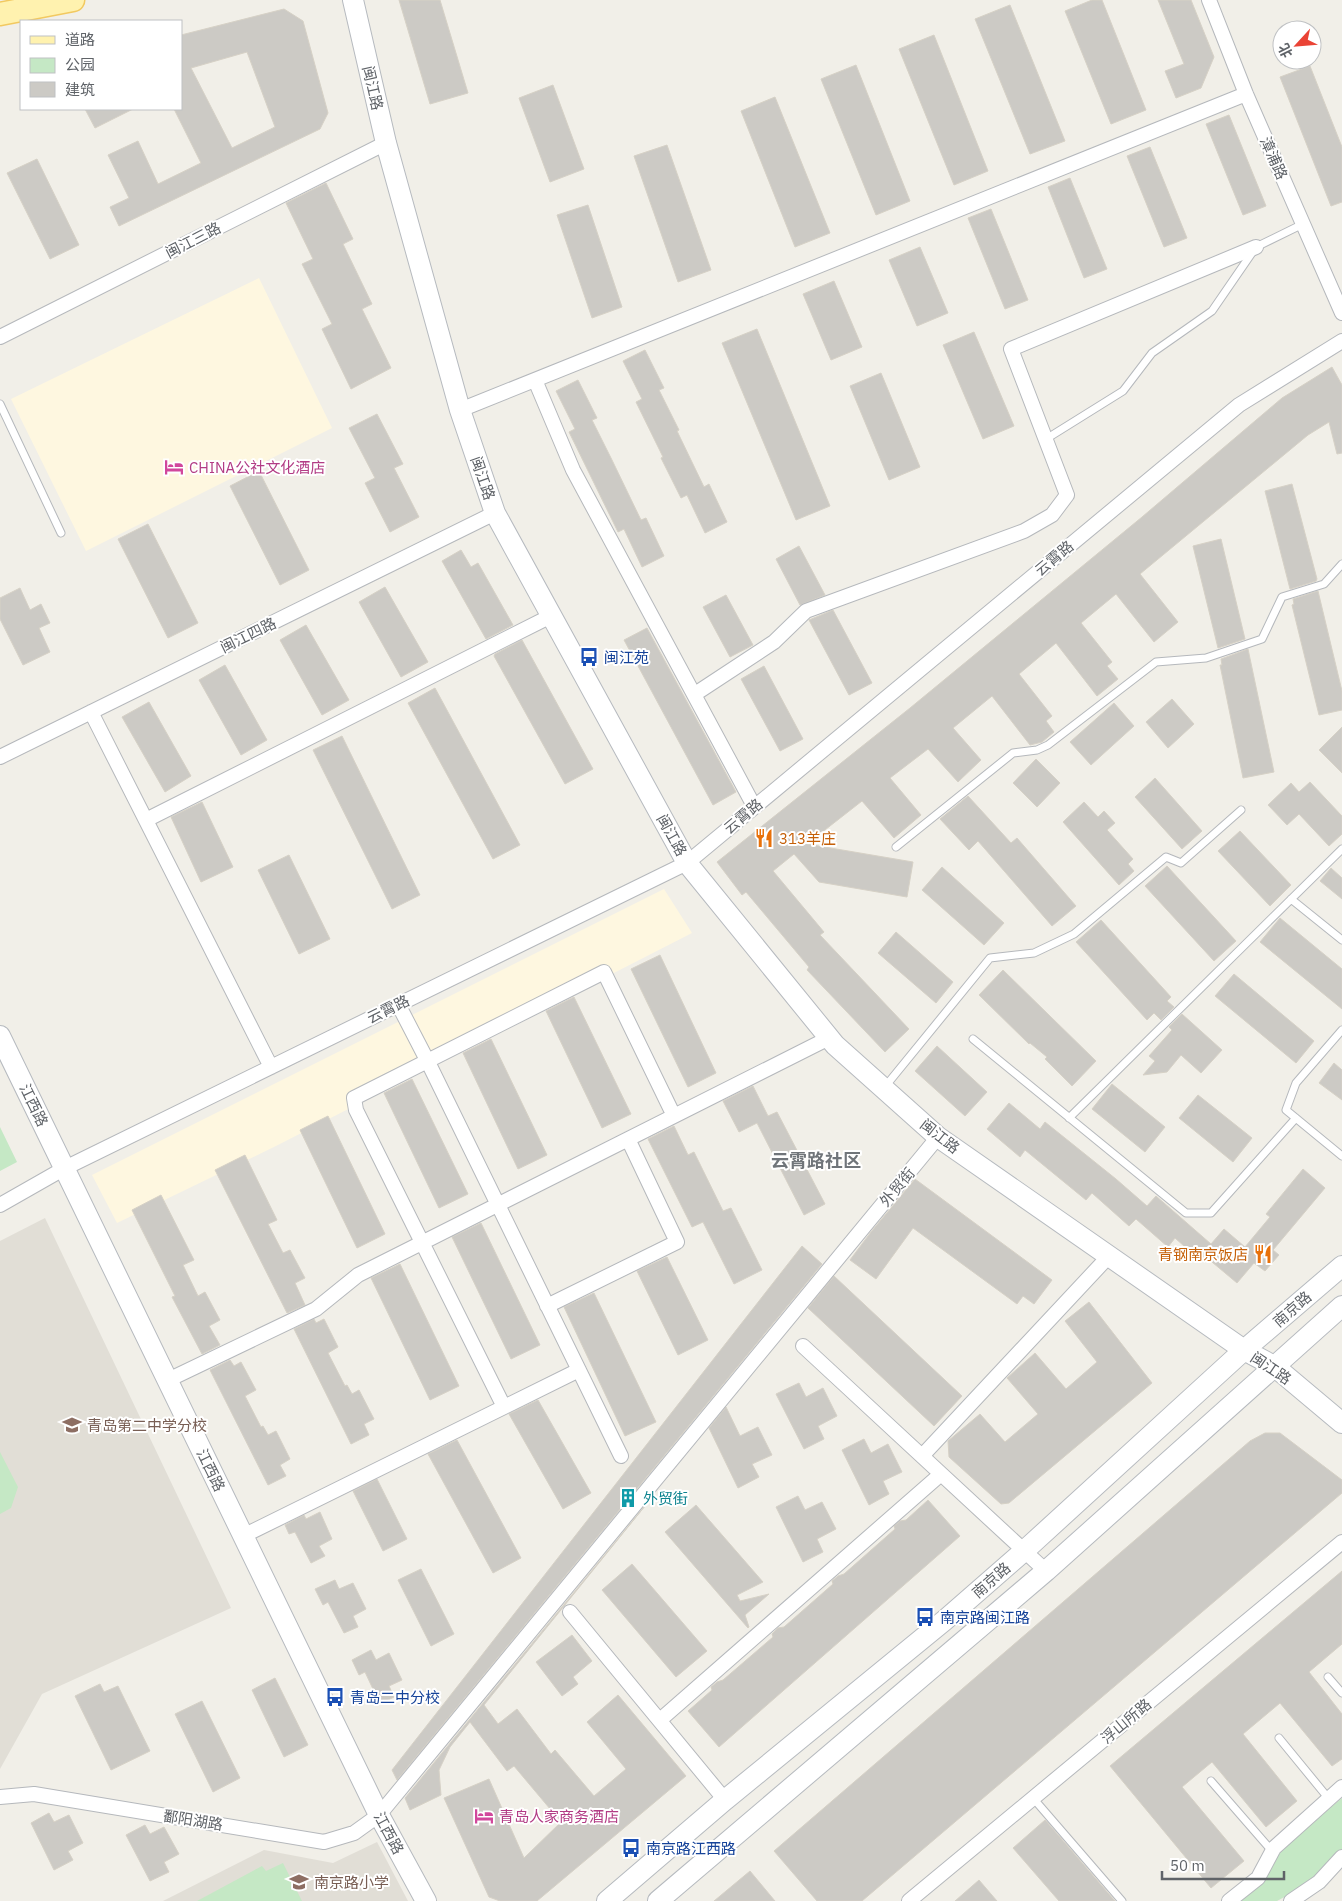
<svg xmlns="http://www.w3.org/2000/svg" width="1342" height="1901" viewBox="0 0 1342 1901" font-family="'IBM Plex Sans','Noto Sans SC',sans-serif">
<rect width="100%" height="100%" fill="#f1efe8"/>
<!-- commercial -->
<path fill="#fef7e0" d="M259 278 332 428 86 551 11 399Z
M664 889 692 933 276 1146 117 1223 92 1175Z"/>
<!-- education -->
<path fill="#e1ded6" d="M45 1218 231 1608 42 1694 0 1769V1241Z
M377 1842 408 1901H163L264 1850 333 1863Z"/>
<!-- green -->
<path fill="#c5e8c5" d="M0 1127 17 1162 0 1171Z
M0 1452 18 1487 11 1508 0 1514Z
M1342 1798V1849L1312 1882 1277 1901H1239L1289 1842Z
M283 1863 302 1901H197L262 1866 266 1871Z"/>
<!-- building -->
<path fill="#cccac5" stroke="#d6d1c6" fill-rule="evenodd" d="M399 0H440L468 93 430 104Z
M1092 0H1102L1146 110 1111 124 1065 11Z
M1158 0H1191L1214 57 1201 88 1176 98 1165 71 1184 64Z
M1010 5 1065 141 1030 154 975 19Z
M284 9 303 21 328 113 320 129 119 226 110 207 129 198 108 155 138 141 158 184 201 163 174 109H181V35ZM247 52 275 127 232 148 191 68Z
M934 35 988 171 954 185 899 49Z
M856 65 910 201 876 215 821 79Z
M1310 66 1342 147V202L1331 206 1280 77Z
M553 85 584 169 550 182 519 98Z
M775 97 830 233 795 247 741 111Z
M85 109H133L95 128Z
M1229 115 1266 206 1243 215 1206 124Z
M667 145 711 270 678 282 634 156Z
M1150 147 1187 238 1164 247 1127 156Z
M37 159 79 245 50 259 7 173Z
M1070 178 1107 269 1084 278 1048 187Z
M326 183 353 239 343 244 372 304 362 309 391 368 351 389 322 329 332 324 302 264 313 259 286 203Z
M588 205 622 307 592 318 557 215Z
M991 209 1028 300 1005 309 968 218Z
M920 247 948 313 917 326 889 260Z
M834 281 862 347 831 360 803 294Z
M757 329 830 506 796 520 722 343Z
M974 332 1014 426 983 439 943 345Z
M645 350 664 388 659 390 679 430 677 431 704 487 709 484 727 522 705 533 687 495 681 498 661 458 663 457 636 402 642 399 623 361Z
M1332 367 1342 385V453L1337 454 1329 422 1308 435 1140 574 1178 622 1154 642 1116 594 1081 623 1112 662 1107 666 1118 679 1097 696 1056 643 1019 674 1052 716 1046 721 1054 732 1042 742 1030 745 992 696 953 728 981 760 958 782 928 749 890 778 921 815 894 838 862 801 807 844 913 862 907 897 819 882 794 854 773 871 824 932 820 935 909 1029 885 1052 807 970 809 967 746 892 742 895 717 862 910 708 1142 517 1282 398Z
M881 373 920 467 889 480 850 386Z
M578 380 597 418 592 420 612 460 641 520 646 518 664 556 642 567 624 529 618 532 569 432 575 429 556 391Z
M377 414 403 464 394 468 419 517 390 532 365 483 375 478 349 428Z
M259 471 309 570 280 585 230 486Z
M1292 484 1317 579 1316 581 1290 589 1265 491Z
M148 524 198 623 168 638 118 539Z
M1221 539 1245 639 1218 648 1193 546Z
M799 546 825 595 800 605 776 559Z
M461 550 471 567 478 563 513 625 486 639 442 561Z
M385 587 428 662 401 677 359 602Z
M20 588 30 610 41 604 50 623 39 628 50 652 23 665 0 619V598Z
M1318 591 1342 691V710L1319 715 1292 605 1294 604 1293 599Z
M726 595 753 645 730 657 703 607Z
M833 610 872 683 849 695 809 620Z
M306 625 349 700 322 715 280 640Z
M647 628 736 792 713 805 624 640Z
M522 640 593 769 565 784 494 656 495 654Z
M1248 649 1274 772 1243 778 1220 665H1222L1221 659Z
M225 665 267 740 241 755 199 680Z
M764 666 803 739 780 751 741 679Z
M435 688 520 845 493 859 408 703Z
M1172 699 1194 724 1168 748 1146 722Z
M149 702 191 776 165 792 122 717Z
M1114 703 1134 726 1091 765 1070 742Z
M1342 727V773L1319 750Z
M342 736 420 895 392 909 313 750Z
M1036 759 1060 783 1037 807 1013 783Z
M1155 778 1202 831 1182 849 1135 797Z
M1310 782 1342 816V834L1329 846 1299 814 1287 825 1268 805 1291 783 1299 792Z
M968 796 1011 843 1017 838 1076 906 1052 926 978 841 969 850 940 819Z
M202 802 233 867 201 882 171 817Z
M1084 802 1098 817 1104 811 1115 823 1107 830 1133 859 1128 864 1134 871 1119 885 1063 822Z
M1240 831 1291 885 1270 906 1218 851Z
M289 855 330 939 299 954 258 870Z
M1167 866 1236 941 1214 961 1145 886Z
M942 867 1004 923 984 945 922 890Z
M1331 868 1342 878V899L1320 881Z
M1280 918 1342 969V1009L1260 942Z
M1101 920 1171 997 1167 1001 1174 1007 1161 1020 1154 1013 1147 1020 1076 942Z
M896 932 953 982 936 1003 878 953Z
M660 955 716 1073 688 1087 631 969Z
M1003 970 1096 1061 1072 1086 1045 1059 1047 1057 1030 1043 1029 1044 979 995Z
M1234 974 1314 1041 1296 1063 1215 996Z
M574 997 631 1114 602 1128 546 1011Z
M1182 1014 1222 1050 1201 1073 1181 1055 1167 1072 1143 1075 1155 1061 1149 1056 1172 1030 1169 1027Z
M491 1039 547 1155 518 1169 463 1053Z
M937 1046 987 1092 965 1116 915 1071Z
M1334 1063 1342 1070V1100L1319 1083Z
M412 1079 468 1194 439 1208 384 1093Z
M1112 1084 1165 1127 1145 1152 1092 1109Z
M753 1086 768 1116 777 1112 825 1204 804 1215 757 1123 739 1132 723 1101Z
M1198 1095 1252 1138 1233 1162 1179 1118Z
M1009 1103 1040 1129 1045 1122 1116 1179 1147 1206 1156 1196 1211 1244 1224 1229 1245 1247 1270 1217 1266 1214 1303 1169 1325 1188 1273 1250 1279 1255 1265 1271 1254 1263 1237 1283 1206 1257 1202 1262 1175 1238 1168 1247 1136 1219 1129 1226 1092 1193 1086 1200 1025 1150 1020 1157 987 1129Z
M328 1116 385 1234 357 1248 300 1130Z
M674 1126 688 1155 694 1152 723 1211 731 1208 762 1270 734 1284 703 1222 692 1227 648 1139Z
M245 1155 277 1220 268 1224 283 1253 290 1250 305 1278 295 1283 305 1305 287 1313 215 1170Z
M915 1179 1052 1280 1034 1304 1023 1296 1017 1304 913 1228 876 1279 850 1260 871 1232Z
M161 1195 194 1260 183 1265 198 1296 205 1292 220 1320 209 1326 220 1345 202 1354 172 1297 175 1296 132 1210Z
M481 1223 540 1345 511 1359 452 1237Z
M802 1246 822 1264 397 1780 392 1770Z
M667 1257 708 1340 678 1355 637 1271Z
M400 1264 459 1386 430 1400 371 1278Z
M834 1276 962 1396 934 1426 808 1308Z
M594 1293 656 1422 625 1436 564 1307Z
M1089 1302 1152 1383 1009 1503 1001 1504 949 1457 948 1441 980 1414 1005 1442 1038 1414 1007 1378 1035 1353 1066 1389 1097 1362 1065 1321Z
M314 1319 316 1323 324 1319 338 1347 328 1353 345 1386 347 1385 352 1394 359 1390 374 1419 364 1424 369 1435 351 1444 294 1329Z
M230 1360 234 1366 241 1362 256 1390 245 1396 261 1427 263 1426 268 1435 276 1431 290 1459 280 1465 286 1476 268 1485 210 1370Z
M799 1383 806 1397 823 1388 837 1416 818 1426 824 1439 804 1449 776 1394Z
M538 1400 591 1493 563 1509 509 1414Z
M726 1407 740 1436 758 1427 772 1455 752 1464 759 1477 738 1488 709 1428Z
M1265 1433H1280L1342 1480V1493L862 1901H817L774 1851 1250 1441Z
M864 1439 871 1453 888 1444 902 1472 883 1481 889 1494 869 1505 842 1450Z
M457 1440 521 1558 493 1573 428 1454Z
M377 1479 407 1539 383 1551 353 1491Z
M798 1496 805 1510 822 1502 836 1529 817 1539 823 1552 803 1562 776 1507Z
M928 1500 960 1536 719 1747 688 1711 712 1690 711 1687 717 1682 723 1680 773 1637 772 1634 778 1628 784 1627 833 1584 832 1581 838 1576 844 1574 895 1529 894 1526 900 1521 906 1520Z
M696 1505 763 1582 737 1595 740 1601 769 1594 745 1615 749 1627 748 1628 665 1532Z
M645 1506 484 1705 498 1724 517 1709 551 1754 555 1750 594 1796 626 1769 587 1722 618 1695 686 1776 537 1901H500L489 1897 444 1798 489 1779 524 1858 561 1822 514 1766 507 1771 470 1722 450 1747 439 1770 441 1795 410 1810 405 1798Z
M320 1512 332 1539 319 1546 325 1556 311 1563 295 1532 289 1534 285 1525 304 1515 306 1519Z
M632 1564 707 1651 676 1677 602 1590Z
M421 1569 454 1634 431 1646 398 1580Z
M1342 1571V1644L1309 1672 1342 1714V1759L1332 1766 1280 1703 1243 1734 1297 1801 1266 1827 1212 1762 1182 1787 1244 1861 1211 1888 1110 1766Z
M335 1580 339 1589 353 1583 366 1609 353 1616 358 1627 344 1633 328 1602 323 1605 315 1589Z
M572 1635 592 1661 573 1677 578 1684 562 1696 536 1662Z
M371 1650 376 1660 389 1653 402 1680 389 1686 394 1697 380 1704 365 1672 359 1675 352 1660Z
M275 1678 308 1745 284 1757 252 1690Z
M100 1684 104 1692 118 1686 150 1751 111 1770 75 1696Z
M202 1701 240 1778 213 1792 175 1714Z
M49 1813 54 1822 69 1815 83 1843 68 1851 73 1860 54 1870 31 1823Z
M1045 1820 1047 1822 1115 1901H1059L1013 1848Z
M145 1825 150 1834 164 1827 179 1854 164 1862 169 1872 150 1881 126 1835Z
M750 1871 775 1901H714Z
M979 1880 997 1901H955Z"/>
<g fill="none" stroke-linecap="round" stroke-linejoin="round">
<!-- lane casing -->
<g stroke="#b5b8bc" stroke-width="9">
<path id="lane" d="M0 404 61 533
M1046 439 1123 391 1152 353 1212 311 1256 247 1303 224
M896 847 1013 753 1037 750 1048 745 1156 662 1206 658 1262 639 1282 597 1324 584 1342 564
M1291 899 1342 940
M1342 1030 1296 1083 1286 1110 1342 1156
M973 1039 1186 1213H1211L1296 1118
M884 1088 990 958 1034 953 1074 934 1166 857 1181 863 1241 810
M1069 1118 1342 849
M1328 1677 1342 1693
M1279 1738 1329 1799
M1211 1781 1272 1851
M1033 1798 1122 1901"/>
</g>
<!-- street casing -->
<g stroke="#b5b8bc" stroke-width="16">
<path id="street" d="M1209 0 1246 94 1342 313
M0 337 386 143
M535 380 573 470 754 806
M460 410 1246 94
M695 694 774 642 806 611 1024 531 1052 515 1067 495 1011 349 1256 247
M91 712 271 1067
M0 757 495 513
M146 820 551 616
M398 1004 428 1062 621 1456
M0 1205 65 1168 687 863 1239 405 1342 341
M547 1306 677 1242 628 1139
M803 1346 1046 1571
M168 1380 316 1309 358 1275 829 1038
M504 1407 356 1110 354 1098 604 972 674 1116
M922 1456 1109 1256
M243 1536 579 1370
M570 1612 725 1800
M660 1720 941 1474
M0 1797 34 1794 324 1842 354 1833 379 1815 938 1137
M909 1901 1342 1542
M1229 1901 1258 1878 1274 1848 1342 1787
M1291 1901 1319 1882 1342 1857"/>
</g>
<!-- secondary casing -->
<g stroke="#b6babf" stroke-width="22">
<path id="secondary" d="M353 0 386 143 460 410 495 513 687 863 835 1045 938 1137 1244 1350 1274 1366 1342 1423
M0 1036 379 1815 426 1901
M607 1901 725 1800 945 1620 1024 1551 1244 1350 1342 1266
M658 1901 1046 1571 1342 1306"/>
</g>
<!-- primary casing -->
<g stroke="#f2c960" stroke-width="25">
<path id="primary" d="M0 14 73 0"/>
</g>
<!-- lane -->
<use href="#lane" stroke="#fff" stroke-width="7"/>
<!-- street -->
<use href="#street" stroke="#fff" stroke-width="14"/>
<!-- secondary -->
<use href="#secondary" stroke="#fff" stroke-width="20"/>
<!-- primary -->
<use href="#primary" stroke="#fff2af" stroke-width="22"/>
</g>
<!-- icons -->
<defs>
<g id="hotel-bare" transform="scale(1.5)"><path d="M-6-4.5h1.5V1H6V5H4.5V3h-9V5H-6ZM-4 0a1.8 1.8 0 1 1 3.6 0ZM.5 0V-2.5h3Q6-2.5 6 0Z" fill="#d1479c" stroke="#fff" stroke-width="2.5" paint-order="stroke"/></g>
<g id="bus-bare" transform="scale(1.5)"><path d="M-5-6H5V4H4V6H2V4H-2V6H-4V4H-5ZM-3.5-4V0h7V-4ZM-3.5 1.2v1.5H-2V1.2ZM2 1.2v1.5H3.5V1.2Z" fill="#1a4fb4" stroke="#fff" stroke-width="2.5" paint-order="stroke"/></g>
<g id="restaurant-bare" transform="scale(1.5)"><path d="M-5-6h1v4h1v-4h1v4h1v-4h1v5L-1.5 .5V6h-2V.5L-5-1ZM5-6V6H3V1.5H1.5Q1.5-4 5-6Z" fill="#e8710a" stroke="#fff" stroke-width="2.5" paint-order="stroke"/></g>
<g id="school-bare" transform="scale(1.5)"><path d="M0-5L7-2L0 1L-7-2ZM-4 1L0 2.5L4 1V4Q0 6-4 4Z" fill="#8d6e63" stroke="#fff" stroke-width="2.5" paint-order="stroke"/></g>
<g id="building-bare" transform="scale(1.5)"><path d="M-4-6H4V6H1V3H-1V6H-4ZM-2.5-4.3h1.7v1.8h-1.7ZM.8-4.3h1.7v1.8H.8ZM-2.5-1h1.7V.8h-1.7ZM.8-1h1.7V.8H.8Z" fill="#0f9aa8" stroke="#fff" stroke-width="2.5" paint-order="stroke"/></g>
</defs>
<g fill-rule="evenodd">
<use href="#hotel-bare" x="174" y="467"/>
<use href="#bus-bare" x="589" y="657"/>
<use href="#restaurant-bare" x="764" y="838"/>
<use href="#restaurant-bare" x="1263" y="1254"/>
<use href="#school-bare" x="72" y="1425"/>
<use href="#building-bare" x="628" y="1498"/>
<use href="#bus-bare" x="925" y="1617"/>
<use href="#bus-bare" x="335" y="1697"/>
<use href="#hotel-bare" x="484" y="1816"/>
<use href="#bus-bare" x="631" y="1848"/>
<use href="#school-bare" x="299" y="1882"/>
</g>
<g text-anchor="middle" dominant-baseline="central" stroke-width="4" stroke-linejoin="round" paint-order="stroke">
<!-- street labels -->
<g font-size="15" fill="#5f6368" stroke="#fff">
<text transform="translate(373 88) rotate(77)">闽江路</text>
<text transform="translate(1274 158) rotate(66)">漳浦路</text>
<text transform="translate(193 240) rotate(-27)">闽江三路</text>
<text transform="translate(483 478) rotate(71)">闽江路</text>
<text transform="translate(1054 558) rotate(-40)">云霄路</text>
<text transform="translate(248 635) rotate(-26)">闽江四路</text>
<text transform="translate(743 816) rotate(-40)">云霄路</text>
<text transform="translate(672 835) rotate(61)">闽江路</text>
<text transform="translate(388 1009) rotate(-26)">云霄路</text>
<text transform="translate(34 1105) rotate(64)">江西路</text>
<text transform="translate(940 1136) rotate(38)">闽江路</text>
<text transform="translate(897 1187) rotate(-50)">外贸街</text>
<text transform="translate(1292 1309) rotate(-41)">南京路</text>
<text transform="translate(1271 1368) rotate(34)">闽江路</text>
<text transform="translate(211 1470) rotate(64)">江西路</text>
<text transform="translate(991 1580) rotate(-41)">南京路</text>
<text transform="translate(1126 1721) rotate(-40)">浮山所路</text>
<text transform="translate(193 1820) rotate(9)">鄱阳湖路</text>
<text transform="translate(389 1833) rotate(62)">江西路</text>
</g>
<!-- hotel labels -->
<g font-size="15" fill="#b23c85" stroke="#fff" text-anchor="start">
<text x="189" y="467">CHINA公社文化酒店</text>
<text x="499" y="1816">青岛人家商务酒店</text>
</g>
<!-- transit labels -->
<g font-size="15" fill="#164399" stroke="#fff" text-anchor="start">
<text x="604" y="657">闽江苑</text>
<text x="940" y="1617">南京路闽江路</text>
<text x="350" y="1697">青岛二中分校</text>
<text x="646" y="1848">南京路江西路</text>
</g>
<!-- food labels -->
<g font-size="15" fill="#c56008" stroke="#fff" text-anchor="start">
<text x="779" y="838">313羊庄</text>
<text x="1248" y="1254" text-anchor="end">青钢南京饭店</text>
</g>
<!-- education labels -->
<g font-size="15" fill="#785e54" stroke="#fff" text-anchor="start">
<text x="87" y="1425">青岛第二中学分校</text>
<text x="314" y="1882">南京路小学</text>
</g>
<!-- culture labels -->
<g font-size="15" fill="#0d838f" stroke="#fff" text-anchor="start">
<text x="643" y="1498">外贸街</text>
</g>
<!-- quarter labels -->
<g font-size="18" font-weight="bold" fill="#70757a" stroke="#fff">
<text x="816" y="1160">云霄路社区</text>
</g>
</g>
<!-- legend -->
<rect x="20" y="20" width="162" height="90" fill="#ffffff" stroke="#bfc1c3"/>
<rect x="30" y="36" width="25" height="8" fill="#fff2af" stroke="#bfc1c3"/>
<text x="65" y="45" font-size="15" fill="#5f6368">道路</text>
<rect x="30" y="58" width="25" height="15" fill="#c5e8c5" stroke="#bfc1c3"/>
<text x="65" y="70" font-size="15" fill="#5f6368">公园</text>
<rect x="30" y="82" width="25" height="15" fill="#cccac5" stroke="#bfc1c3"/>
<text x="65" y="95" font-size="15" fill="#5f6368">建筑</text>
<!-- north arrow -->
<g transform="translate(1297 45) rotate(244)"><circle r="24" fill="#ffffff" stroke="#bfc1c3"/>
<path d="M0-4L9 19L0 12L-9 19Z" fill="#ea4335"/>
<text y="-8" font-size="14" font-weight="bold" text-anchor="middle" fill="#5f6368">北</text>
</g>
<!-- scale -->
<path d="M1162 1871v8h122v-8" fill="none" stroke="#5f6368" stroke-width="2.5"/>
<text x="1170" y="1871" font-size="15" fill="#5f6368" stroke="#ffffff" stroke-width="4" paint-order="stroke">50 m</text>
</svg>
